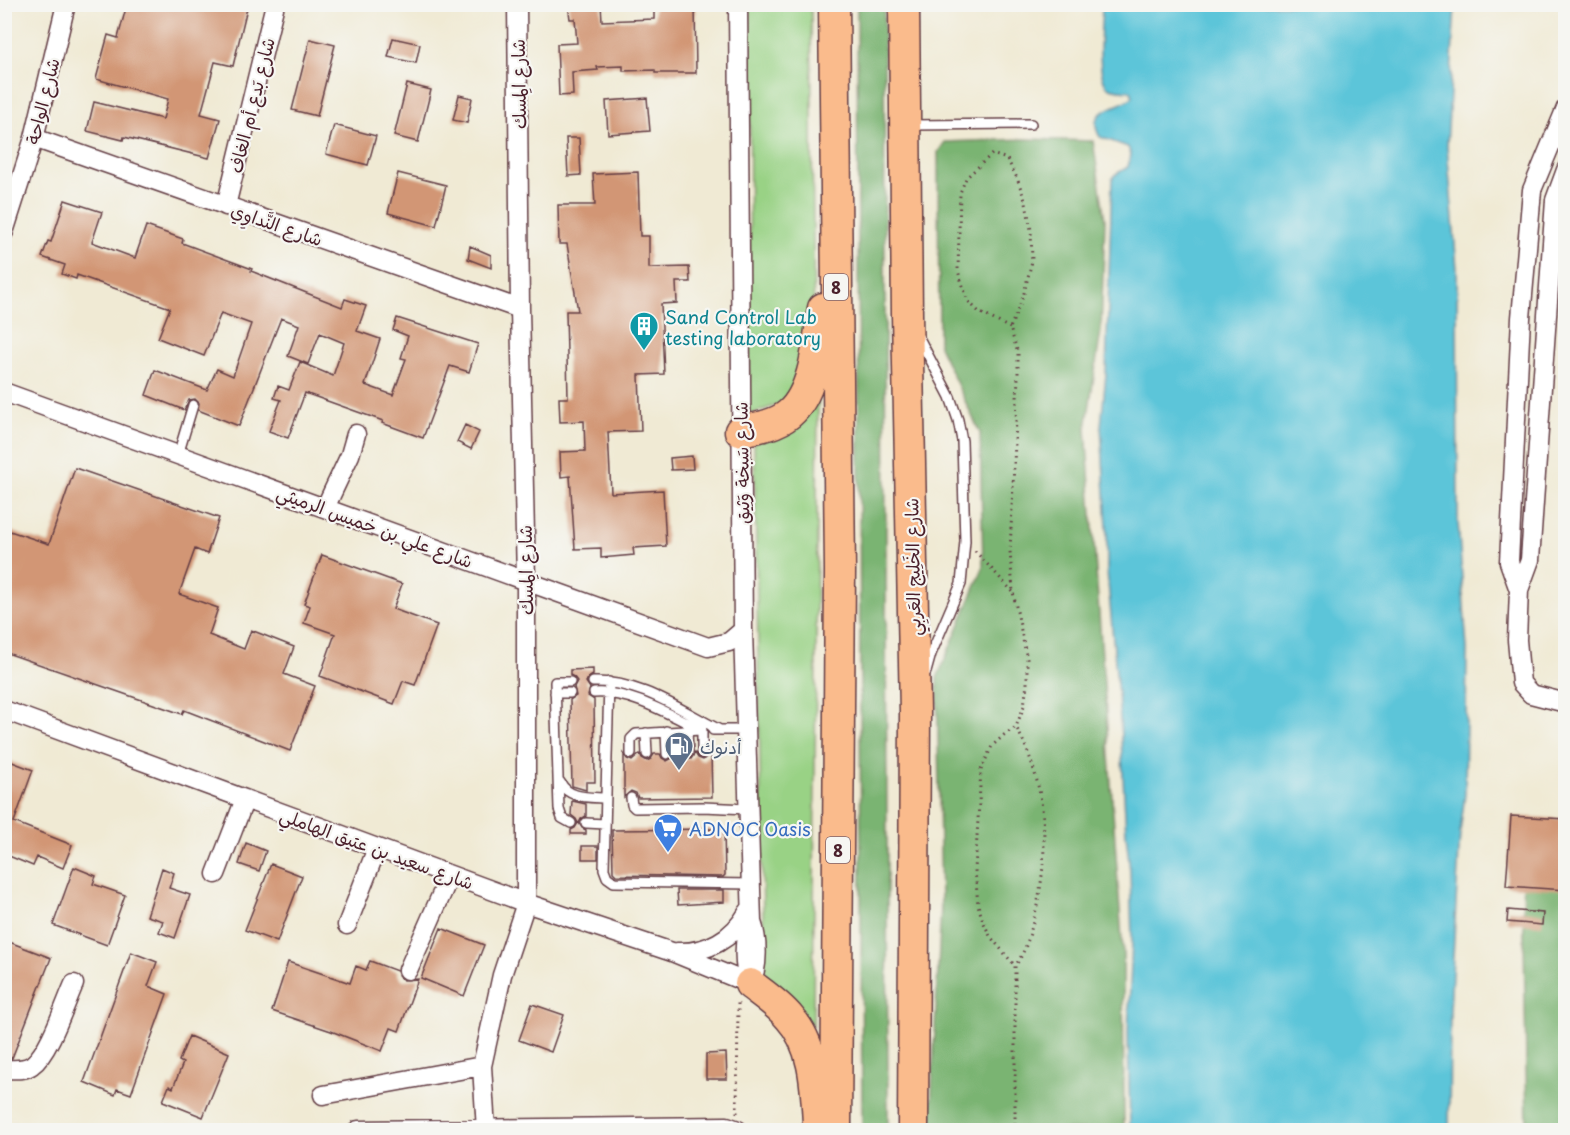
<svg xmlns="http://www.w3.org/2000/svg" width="1570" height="1135" viewBox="0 0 1570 1135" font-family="'Playpen Sans','Playpen Sans Arabic',sans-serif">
<rect width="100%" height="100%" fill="#f6f6f2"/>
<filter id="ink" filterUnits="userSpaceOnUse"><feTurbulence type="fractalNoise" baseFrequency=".0167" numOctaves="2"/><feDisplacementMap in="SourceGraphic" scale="12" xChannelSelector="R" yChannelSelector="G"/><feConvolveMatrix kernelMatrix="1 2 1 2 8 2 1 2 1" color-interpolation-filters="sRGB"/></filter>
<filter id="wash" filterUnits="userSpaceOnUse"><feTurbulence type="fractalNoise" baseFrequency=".008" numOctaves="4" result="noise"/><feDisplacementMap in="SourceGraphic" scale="24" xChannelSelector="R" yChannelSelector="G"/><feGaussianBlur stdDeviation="1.35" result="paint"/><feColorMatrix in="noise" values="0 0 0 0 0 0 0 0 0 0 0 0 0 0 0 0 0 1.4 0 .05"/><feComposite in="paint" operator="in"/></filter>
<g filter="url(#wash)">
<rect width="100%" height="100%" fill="#f0ead4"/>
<!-- green -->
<path fill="#99d285" stroke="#727858" stroke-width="1.5" d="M750 5H811L814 343 788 401 749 415Z
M818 396 813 1027 783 989 766 976 764 967 754 438Z"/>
<!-- forest -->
<path fill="#7ab472" stroke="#626a4e" stroke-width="1.5" d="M857 5H884L888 1130H862Z
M1025 139 1093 141 1105 220 1101 331 1086 429 1123 954 1124 1130H930L941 907 937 678 983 568 980 433 939 346 938 152 945 142Z
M1523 870 1565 871V1130H1527Z"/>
<!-- water -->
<path fill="#5cc5d9" stroke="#537282" stroke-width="1.5" d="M1102 5H1455L1447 146 1457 269 1458 522 1467 649 1465 794 1460 832 1450 1010 1449 1130H1130L1128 1032 1132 940 1130 871 1126 834 1120 718 1107 571V527L1101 426 1106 374 1112 179 1116 174 1128 167 1131 155 1128 147 1100 137C1084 109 1117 109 1133 97L1131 91C1124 90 1115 91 1108 87 1095 77 1102 21 1102 5Z"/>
<g id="blocks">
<!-- building -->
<path fill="#d29675" d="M127 4H248L233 66 215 62 201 114 220 119 209 158 124 137 123 140 87 131 94 102 163 119 168 99 96 79 108 35 118 38Z
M568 4H601L602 21 654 19V4H695L696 73H655V70L623 71V66L597 67 598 70 572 72 573 95 559 96 557 44 577 43 575 19H570Z
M393 38 420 44 416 63 388 57Z
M310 39 335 45 317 116 292 110Z
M407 84 431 90 418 142 394 136Z
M459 95 472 98 467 123 453 120Z
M647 98 650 131 608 134 606 101Z
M334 125 376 136 368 165 326 154Z
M566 138H579L581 175 568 176Z
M638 172 640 236H649V268L689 267 690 282H676L677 303 661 304 664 374 639 375 641 431 608 432 611 493 663 490 666 546 633 548 634 555 601 558V548L575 549 570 476 561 477 560 452 585 451 584 421 560 422 559 398H568L566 311H578L567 244H559L558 205H595L593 174Z
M398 173 446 185 436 226 388 213Z
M65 200 102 212 92 242 135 258 146 226 183 239 182 243 252 269 251 271 342 307 345 299 366 306 357 331 380 339 365 385 393 395 406 359 401 358 408 336 393 330 397 318 478 344 469 372 450 366 423 438 382 423 383 421 305 393 288 438 269 431 281 400 274 398 278 386 289 390 300 362 333 376 344 343 320 333 308 364 288 356 299 325 281 318 239 426 198 410 199 403 195 399 189 400 184 410 146 395 155 370 207 390 217 369 233 376 251 324 221 313 204 356 158 338 170 308 77 275 76 279 62 274 65 265 42 257 48 241 51 242Z
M470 246 491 255V268L468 259Z
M465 425 479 432 471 449 457 442Z
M692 456 693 469 671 470 670 458Z
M75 468 219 518 207 554 195 549 179 594 218 608 209 635 244 649 251 630 294 647 284 674 315 686 290 751 184 710 182 714 4 652V529L49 544Z
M322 555 402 584 393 609 437 625 415 685 403 681 394 704 320 676 335 634 304 623 310 606 304 604Z
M593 669V675L588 678 586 682 590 688 588 696 594 700 595 782H586V790L572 786 570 700 576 696 574 687 577 681 574 677 570 675V670Z
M681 753 685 759H691L695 753 698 758 703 760 711 753 712 797 638 798 636 793 631 791 624 797V754L627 759 632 761 640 754 642 758 647 761 651 759 654 754H660L662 758 667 761 671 759 674 754Z
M7 760 33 770 14 822 72 845 63 868 37 857 33 866 4 854V767Z
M572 801 586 804V816L581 819 579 823 582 828 586 830V834H571V830L575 828 578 823 576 819 571 815Z
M1511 816 1566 819V890L1506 886Z
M724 829 725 875 723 877 616 875 613 872 612 830Z
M246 843 266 851 259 871 239 864Z
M582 846H598V859H582Z
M271 864 302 876 277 942 245 930Z
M74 867 96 876 93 884 125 895 107 945 53 925Z
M162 868 174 873 169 888 190 895 175 938 159 932 163 921 147 916Z
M677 890H724V902L678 905Z
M1508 910 1543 913 1542 925 1507 922Z
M441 928 484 945 464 996 421 978Z
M4 940 51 958 12 1058H4Z
M131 952 157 962 148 986 167 994 131 1094 117 1089 115 1095 84 1082Z
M370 961 397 971 399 977 404 980 418 979 399 1031 391 1028 382 1051 331 1031 272 1011 288 962 350 983 356 966 366 970Z
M532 1004 564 1015 551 1052 519 1040Z
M189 1036 229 1053 203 1117 163 1101 169 1086 173 1088 183 1063 179 1061Z
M726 1053 727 1079H706V1054Z"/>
</g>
</g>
<g filter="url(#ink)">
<use href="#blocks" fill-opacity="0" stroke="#633d44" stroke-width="1.5"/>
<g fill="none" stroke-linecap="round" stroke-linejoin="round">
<!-- service casing -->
<g stroke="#633d44" stroke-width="12">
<path id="service" d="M910 125 1031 124
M917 334 950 397 958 420 962 441 965 541 961 584 931 654 926 672
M178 455 193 405
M570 682H555L559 809 562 818 571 823
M593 682C639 680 680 710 720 730
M609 682 604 869 607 877 614 882 751 884
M555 693H570
M594 693C629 690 670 715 702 730V753
M687 730 688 753
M713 730H747
M666 731 667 754
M646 733 647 754
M631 754V739L636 734 700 730
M560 782C569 799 588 797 605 798
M631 798 632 805 635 808 703 807 748 809
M586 823 605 824"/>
</g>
<!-- minor casing -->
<g stroke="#633d44" stroke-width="21">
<path id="minor" d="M738 4 743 630 752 922C758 939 759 968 750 984 743 968 742 937 752 922
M34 138 520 309
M1566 170 1555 200 1530 560 1519 590 1517 640 1521 683 1531 694 1566 703
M226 206 275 4
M4 232 34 138 66 4
M4 392 708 647 729 642 743 630
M325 508 350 455 356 434
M1519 590 1509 562 1521 318 1532 190 1566 108
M4 710 526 903 672 952 750 984
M216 874 245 799
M347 925 377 848
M677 952C707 953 733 939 748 912
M408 970 450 875
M4 1069C14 1069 24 1071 32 1065 49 1053 65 1004 74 984
M323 1095 482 1066
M358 1130 727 1126 738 1130
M486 1130 482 1066 502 975 526 903V580L520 309 517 4"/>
</g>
<!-- trunk casing -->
<g stroke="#633d44" stroke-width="33">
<path id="trunk" d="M834 4 840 570 836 1130
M904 4 907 314 915 712 913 1130
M740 431C756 428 776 425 789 414 815 392 818 341 823 308
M750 984C763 994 778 1004 789 1017 815 1045 816 1088 818 1124"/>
</g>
<!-- path -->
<path stroke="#633d44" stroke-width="3" stroke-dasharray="1.5 4.5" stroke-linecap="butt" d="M1010 328 979 312 968 301 958 271 960 193 966 178 992 154 1007 159 1017 178 1026 203 1031 230 1032 261 1023 297 1010 328 1018 353V377L1010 551 1013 592 1027 659V684L1024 706 1016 727 1004 735 992 746 981 770 975 870 978 905 983 921 990 936 1015 966
M975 551 1013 592
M737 1113 738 1003
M1015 1130V966C1027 950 1031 930 1036 910 1050 849 1047 783 1016 727"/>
<!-- service -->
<use href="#service" stroke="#fff" stroke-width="9"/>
<!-- minor -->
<use href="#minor" stroke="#fff" stroke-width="18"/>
<!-- trunk -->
<use href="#trunk" stroke="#fabb8c" stroke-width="30"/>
</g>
</g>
<!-- icons -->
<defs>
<g id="building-pin" transform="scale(1.5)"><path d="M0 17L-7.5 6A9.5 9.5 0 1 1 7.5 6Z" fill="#0f9aa8" stroke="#f6f6f2"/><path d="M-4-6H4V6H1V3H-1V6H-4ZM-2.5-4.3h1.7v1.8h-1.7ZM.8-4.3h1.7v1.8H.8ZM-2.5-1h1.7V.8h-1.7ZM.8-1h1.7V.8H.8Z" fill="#fff"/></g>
<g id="fuel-pin" transform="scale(1.5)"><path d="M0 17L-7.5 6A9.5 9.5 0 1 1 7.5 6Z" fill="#5c6f8a" stroke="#f6f6f2"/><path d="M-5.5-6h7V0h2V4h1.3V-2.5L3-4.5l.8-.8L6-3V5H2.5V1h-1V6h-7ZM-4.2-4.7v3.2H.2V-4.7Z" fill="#fff"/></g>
<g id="supermarket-pin" transform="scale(1.5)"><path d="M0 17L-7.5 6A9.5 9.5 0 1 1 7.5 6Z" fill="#3f7fe0" stroke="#f6f6f2"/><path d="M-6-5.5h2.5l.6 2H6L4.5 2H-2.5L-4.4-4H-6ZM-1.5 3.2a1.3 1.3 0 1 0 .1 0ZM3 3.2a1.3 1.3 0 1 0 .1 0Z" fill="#fff"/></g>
</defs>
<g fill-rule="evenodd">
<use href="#building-pin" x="644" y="326"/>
<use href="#fuel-pin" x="679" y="746"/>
<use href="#supermarket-pin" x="668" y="828"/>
</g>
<g text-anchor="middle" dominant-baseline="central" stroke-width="4.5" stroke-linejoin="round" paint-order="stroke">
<!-- shield labels -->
<g fill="#f6f6f2" stroke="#7e6067" stroke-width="1.5">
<rect x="824" y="274" width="24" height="26" rx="4.5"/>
<rect x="826" y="837" width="24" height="26" rx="4.5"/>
</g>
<g font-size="16" font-weight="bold" fill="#4a1f2b">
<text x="836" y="287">8</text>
<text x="838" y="850">8</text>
</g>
<!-- street labels -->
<g font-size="18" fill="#4a1f2b" stroke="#f6f6f2">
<text transform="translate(518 84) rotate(-91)">شارع المِسك</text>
<text transform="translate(42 101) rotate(-76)">شارع الواحة</text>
<text transform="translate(251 105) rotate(-76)">شارع بَدع أم الغاف</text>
<text transform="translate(277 224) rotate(19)">شارع النَّداوِي</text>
<text transform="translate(741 463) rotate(-91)">شارع سَبخة وَثِيق</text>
<text transform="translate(375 526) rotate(20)">شارع علي بن خميس الرميثي</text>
<text transform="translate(912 567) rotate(-91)">شارع الخَلِيج العَربِي</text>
<text transform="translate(525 570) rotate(-91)">شارع المِسك</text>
<text transform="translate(377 848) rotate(20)">شارع سعيد بن عتيق الهاملي</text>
</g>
<!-- culture labels -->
<g font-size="18" fill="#0d838f" stroke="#f6f6f2" text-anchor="start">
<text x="665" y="316">Sand Control Lab<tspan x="665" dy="21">testing laboratory</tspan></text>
</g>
<!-- service labels -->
<g font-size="18" fill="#4e5e75" stroke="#f6f6f2" text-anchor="start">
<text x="700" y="746">أدنوك</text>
</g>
<!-- shop labels -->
<g font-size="18" fill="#366cbe" stroke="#f6f6f2" text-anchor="start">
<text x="689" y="828">ADNOC Oasis</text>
</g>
</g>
<!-- margin -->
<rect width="1570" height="1135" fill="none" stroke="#f6f6f2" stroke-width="24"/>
</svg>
